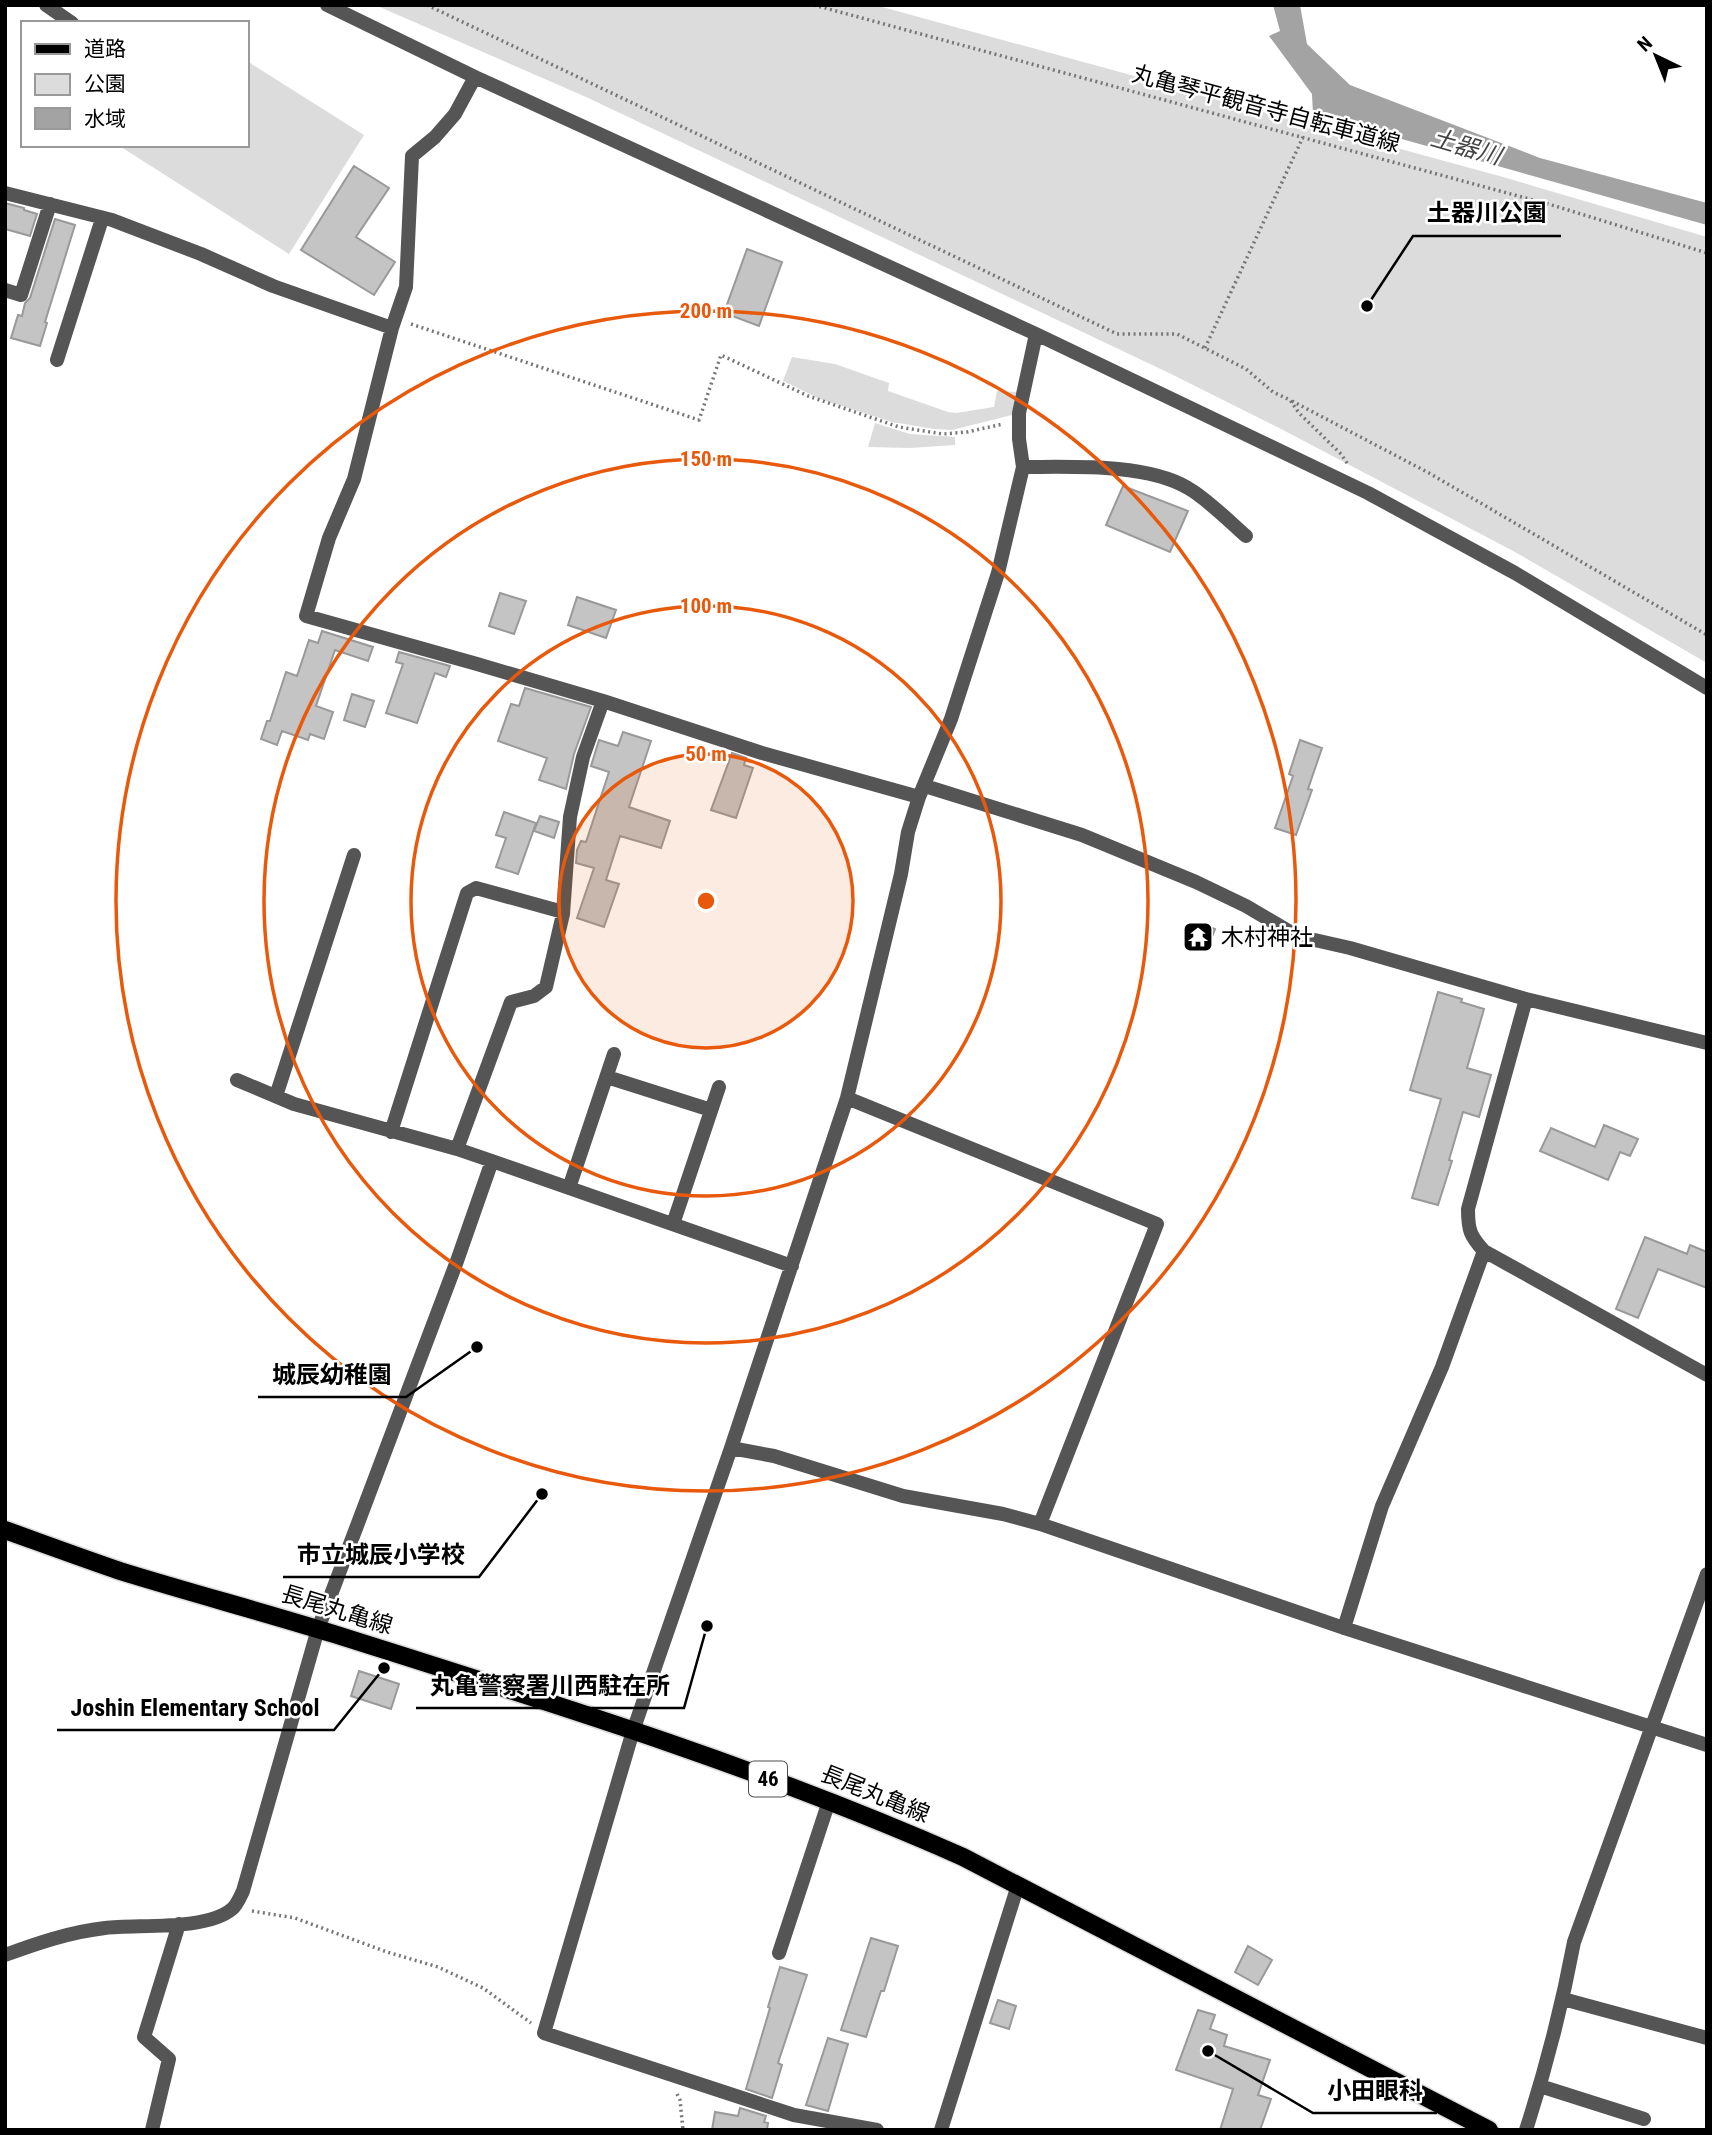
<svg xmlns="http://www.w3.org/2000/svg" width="1712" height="2135" viewBox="0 0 1712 2135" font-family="'Roboto Condensed','Noto Sans JP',sans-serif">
<rect width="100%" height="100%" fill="#fff"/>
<!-- green -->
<path fill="#dcdcdc" d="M375 5H875L1503 177 1707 237V663L1515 552 1283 430 1167 372 586 97Z
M247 61 364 135 289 254 118 145H247Z
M792 357 835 364 889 383 888 391 948 412 956 413 994 407 997 391 1016 392 1012 415 952 430 934 429 892 422 820 399 783 381Z
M875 423 910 434 955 437V445L909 448 868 447Z"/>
<!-- water -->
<path fill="#a3a3a3" d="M1273 5H1300L1307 44 1350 85 1540 158 1707 203V225L1313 114 1312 94 1269 36 1280 31Z"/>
<!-- building -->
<path fill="#c4c4c4" stroke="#999" stroke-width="2" d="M354 166 389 188 356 237 395 262 374 295 301 250Z
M5 203 24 208V210L37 214 30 236 5 229Z
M55 219 75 225 45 322 47 323 40 346 11 338 18 315 22 316 25 303 30 298Z
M747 249 782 262 759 326 724 313Z
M1123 486 1188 511 1170 552 1106 525Z
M500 593 526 601 514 634 489 626Z
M577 597 616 610 606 638 568 625Z
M322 631 373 647 368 661 335 650 316 706 333 712 324 739 310 734 308 740 282 731 277 745 261 739 267 721H270L286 672 297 676 309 640 318 643Z
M399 652 450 666 446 677 435 673 417 723 386 713 403 664 396 662Z
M525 688 591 707 574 754 566 789 539 780 547 758 498 741 511 704 519 706Z
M352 694 374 701 365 727 344 720Z
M623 732 651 741 629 807 670 821 661 848 620 836 606 880 619 884 604 927 577 918 594 868 576 863 577 850 581 841 586 842 609 772 591 766 599 740 618 746Z
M1300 740 1322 748 1308 789 1312 790 1296 835 1275 828 1293 776 1289 774Z
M732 753 746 758 744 765 753 768 736 818 711 810Z
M504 812 536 823 518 874 496 867 506 838 496 835Z
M540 816 559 822 554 838 534 831Z
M1199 923 1215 929 1208 947 1192 941Z
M1438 992 1462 999 1461 1002 1484 1009 1467 1068 1491 1075 1479 1117 1463 1112 1449 1160 1452 1161 1438 1205 1412 1198 1441 1099 1410 1090Z
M1604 1125 1638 1139 1630 1156 1620 1152 1608 1180 1540 1151 1551 1128 1595 1147Z
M1645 1237 1687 1254 1690 1245 1707 1252V1288L1658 1269 1638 1318 1616 1309Z
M359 1671 399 1684 391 1709 351 1696Z
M871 1938 898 1946 884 1991H881L866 2037 841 2030Z
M1248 1946 1272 1960 1258 1985 1235 1972Z
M780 1967 807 1975 778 2063 782 2065 772 2098 746 2089 770 2008 768 2007Z
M998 2000 1016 2006 1009 2029 990 2023Z
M1198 2010 1215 2015 1210 2029 1227 2035 1224 2046 1270 2060 1258 2095 1271 2099 1260 2130H1220L1233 2089 1176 2070Z
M828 2038 848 2044 828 2111 806 2105Z
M740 2108 766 2116 764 2122 768 2123 767 2130H712L715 2112 738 2116Z"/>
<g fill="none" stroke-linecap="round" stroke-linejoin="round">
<!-- primary casing -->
<g stroke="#dbdbdb" stroke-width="21">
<path id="primary" d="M5 1530C44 1544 82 1558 120 1571 191 1593 263 1612 334 1634 546 1701 760 1767 963 1857L1489 2130"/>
</g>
<!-- path -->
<path stroke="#777" stroke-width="3.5" stroke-dasharray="2 3.5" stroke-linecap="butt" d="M427 5 1117 334H1177L1246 369 1273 392 1290 400 1299 413 1341 454 1349 466
M814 5 1555 206 1707 253
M411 324 699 420 721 355 808 396 899 427 943 434 967 432 1003 424
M1205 348 1303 137
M1292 401 1429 473 1707 635
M252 1911 295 1918 387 1952 438 1967 483 1988 531 2023
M677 2094 680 2100 683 2130"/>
<!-- street -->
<path stroke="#555" stroke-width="14" d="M46 5 72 23
M327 5 475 77 1036 334 1368 493 1515 573 1707 688
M475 77 455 114 435 137 412 156 406 287 392 328 354 479 329 538 306 616 477 664 603 701 762 753 919 797
M5 193 112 220 201 254 273 286 392 328
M5 290 21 295 50 204
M57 360 102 219
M1023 467C1071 467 1146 463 1188 488 1206 498 1230 522 1246 536
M925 786 1082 835 1196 882 1246 906 1297 936 1350 948 1526 999 1707 1043
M1526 999 1468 1209C1468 1230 1470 1236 1484 1251L1707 1375
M607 1077 711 1110
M237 1080 294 1104 457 1149
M276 1096 354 855
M847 1098 1157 1224 1040 1524
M391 1132 467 893 476 888 563 912
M492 1161 792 1266
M569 1188 614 1054
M673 1224 719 1087
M731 1448 774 1456 903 1496 1003 1514 1040 1524 1344 1628 1707 1745
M1344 1628 1382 1506 1442 1367 1484 1251
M779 1953 829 1801
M5 1955C38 1943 70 1932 105 1928 138 1924 206 1931 232 1909 237 1905 240 1897 243 1891L318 1629 457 1261 492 1161 457 1149 511 1002 534 996 546 987 563 914 570 817 583 757 603 701
M1563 1999 1707 2038
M1540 2086 1644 2119
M152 2130 169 2059 144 2037 179 1924
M877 2130 794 2115 544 2033 633 1731 731 1448 847 1098 901 874 908 832 919 797 951 719 998 573 1023 467 1019 439V413L1036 334
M941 2130 1018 1885
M1526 2130C1546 2068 1562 2006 1574 1942L1707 1574"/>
<!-- primary -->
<use href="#primary" stroke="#000" stroke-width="18"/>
</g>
<!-- distance rings -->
<circle cx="706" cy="901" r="147" fill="#e8590c" fill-opacity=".12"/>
<g fill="none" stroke="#e8590c" stroke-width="3.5">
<circle cx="706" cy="901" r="147"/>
<circle cx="706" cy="901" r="295"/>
<circle cx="706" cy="901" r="442"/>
<circle cx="706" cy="901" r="590"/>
</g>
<!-- icons -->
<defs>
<g id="temple-square" transform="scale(1.575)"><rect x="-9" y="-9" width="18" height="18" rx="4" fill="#000" stroke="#fff"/><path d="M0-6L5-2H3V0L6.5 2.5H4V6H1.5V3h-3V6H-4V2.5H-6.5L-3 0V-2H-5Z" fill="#fff"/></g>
</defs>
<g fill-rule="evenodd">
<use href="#temple-square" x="1198" y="937"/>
</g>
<g text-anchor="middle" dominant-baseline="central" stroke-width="5" stroke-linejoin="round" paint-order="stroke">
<!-- shield labels -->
<rect fill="#fff" stroke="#4c4c4c" stroke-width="2" x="749" y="1761.5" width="38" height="35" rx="5"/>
<g font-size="21" font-weight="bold" fill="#000">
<text x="768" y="1779">46</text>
</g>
<!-- street labels -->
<g font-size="23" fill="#000" stroke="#fff">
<text transform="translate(1266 109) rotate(15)">丸亀琴平観音寺自転車道線</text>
<text transform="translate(337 1610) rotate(17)">長尾丸亀線</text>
<text transform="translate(875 1794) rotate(22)">長尾丸亀線</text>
</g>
<!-- poi labels -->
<g font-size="23" fill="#000" stroke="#fff" text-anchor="start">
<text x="1221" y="937">木村神社</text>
</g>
<!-- water labels -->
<g font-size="24" font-style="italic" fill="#444" stroke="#fff">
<text transform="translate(1466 147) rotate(16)">土器川</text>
</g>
</g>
<circle cx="706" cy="901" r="10" fill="#e8590c" stroke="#fff" stroke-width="3.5"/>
<g font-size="21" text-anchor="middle" font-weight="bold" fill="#e8590c" stroke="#fff" stroke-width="5" stroke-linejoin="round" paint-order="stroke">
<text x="706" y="318">200 m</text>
<text x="706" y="466">150 m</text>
<text x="706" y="613">100 m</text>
<text x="706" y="761">50 m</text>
</g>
<!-- callouts -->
<path fill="none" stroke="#000" stroke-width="2.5" d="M1367 306L1413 236H1561M477 1347L406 1397H258M542 1494L479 1577H283M707 1626L684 1708H416M384 1668L334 1730H57M1208 2051L1313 2113H1437"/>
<g fill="#000" stroke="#fff" stroke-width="2.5">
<circle cx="1367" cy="306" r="7"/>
<circle cx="477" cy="1347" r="7"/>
<circle cx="542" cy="1494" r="7"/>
<circle cx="707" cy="1626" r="7"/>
<circle cx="384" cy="1668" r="7"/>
<circle cx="1208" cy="2051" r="7"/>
</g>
<g font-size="24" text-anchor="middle" font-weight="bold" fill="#000" stroke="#fff" stroke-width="5" stroke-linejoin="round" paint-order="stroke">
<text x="1487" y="221">土器川公園</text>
<text x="332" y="1383">城辰幼稚園</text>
<text x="381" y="1563">市立城辰小学校</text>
<text x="550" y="1694">丸亀警察署川西駐在所</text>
<text x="195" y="1716">Joshin Elementary School</text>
<text x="1375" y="2099">小田眼科</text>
</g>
<!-- border -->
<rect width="1712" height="2135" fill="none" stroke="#000000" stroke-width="14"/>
<!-- legend -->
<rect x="21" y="21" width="228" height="126" fill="#ffffff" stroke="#999999" stroke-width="2"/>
<rect x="35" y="44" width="35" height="10" fill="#000000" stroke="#999999" stroke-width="2"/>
<text x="84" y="56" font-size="21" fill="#000000">道路</text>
<rect x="35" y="74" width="35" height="21" fill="#dcdcdc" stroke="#999999" stroke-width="2"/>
<text x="84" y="91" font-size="21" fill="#000000">公園</text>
<rect x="35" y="108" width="35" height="21" fill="#a3a3a3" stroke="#999999" stroke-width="2"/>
<text x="84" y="126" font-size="21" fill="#000000">水域</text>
<!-- north arrow -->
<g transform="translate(1656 56) rotate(317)" stroke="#ffffff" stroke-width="5" paint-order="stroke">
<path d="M0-5L12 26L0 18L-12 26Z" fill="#000000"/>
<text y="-10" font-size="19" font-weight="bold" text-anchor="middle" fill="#000000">N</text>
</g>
</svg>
